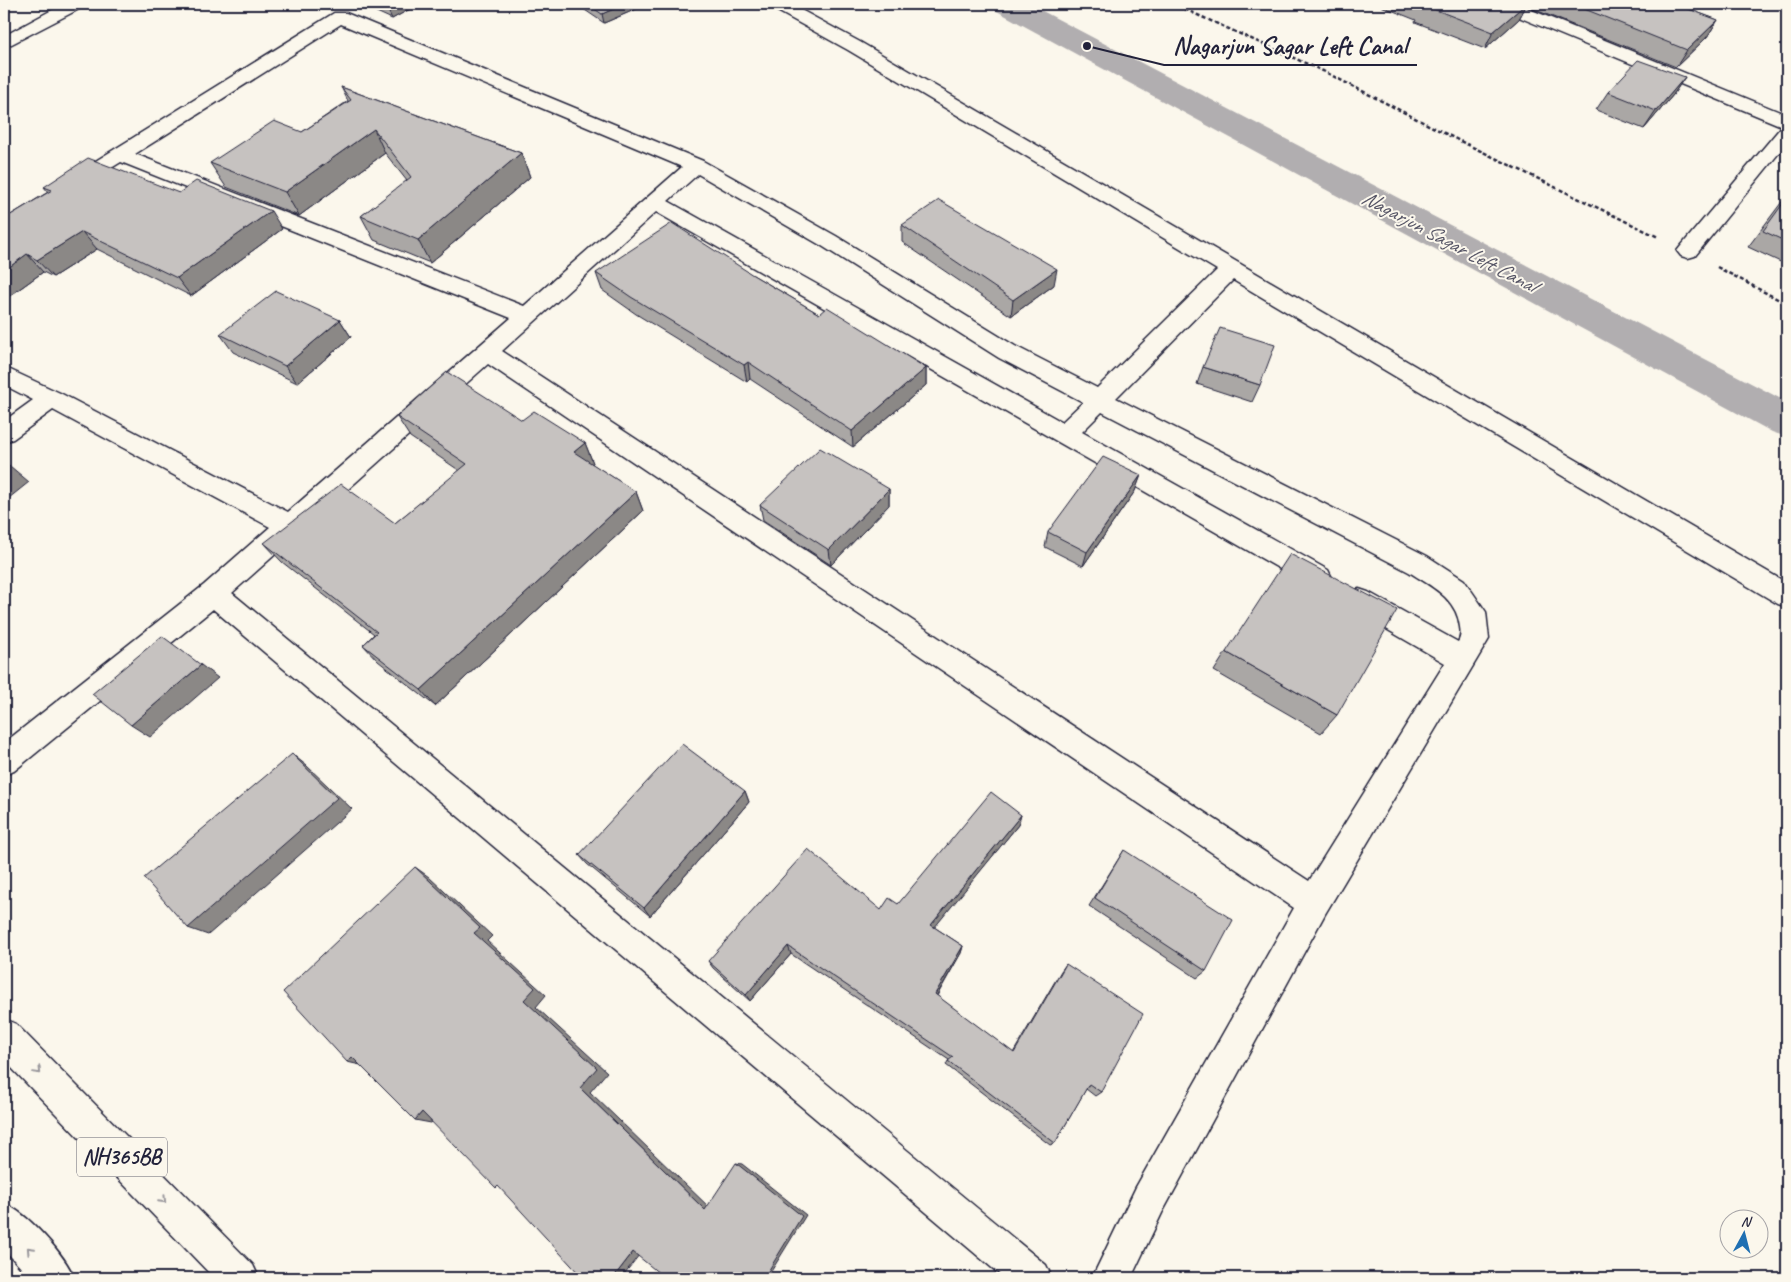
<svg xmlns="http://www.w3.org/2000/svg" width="1791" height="1282" viewBox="0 0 1791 1282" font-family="Caveat,sans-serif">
<rect width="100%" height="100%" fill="#fbf7ec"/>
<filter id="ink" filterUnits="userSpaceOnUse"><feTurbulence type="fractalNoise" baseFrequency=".02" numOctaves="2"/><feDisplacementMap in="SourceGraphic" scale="10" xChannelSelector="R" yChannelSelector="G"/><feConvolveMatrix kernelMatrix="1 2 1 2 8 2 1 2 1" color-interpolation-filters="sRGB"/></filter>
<g filter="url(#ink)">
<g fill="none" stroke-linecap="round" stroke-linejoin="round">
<!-- canal -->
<path fill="#b1aeb0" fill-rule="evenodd" d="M991 4H1029L1787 402V437L1772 432 995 10Z"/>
<!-- street casing -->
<g stroke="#22223b" stroke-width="3">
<path id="street" d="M63 4H84L81 8 4 48V36Z
M769 4H790L860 42 1787 583V607L1778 604 1233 280 1116 398 1427 556 1464 580 1486 612 1489 639 1325 914 1162 1213 1131 1278H1092L1136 1187 1294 908 488 364 232 593 1046 1265 1052 1278H1004L213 609 14 771 4 775V743L204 585 270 527 53 410 13 439 4 442V421L33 400 4 385V367L60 393 288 512 511 318 121 162 79 188 72 190 65 188 62 184 65 180 334 13H346L703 161 836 236 1015 346 1097 388 1217 270 848 50 772 8ZM341 24 682 167 524 306 135 154ZM698 174 822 246 999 358 1083 402 1062 422 668 201ZM656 212 1310 586 1319 589 1328 586 1332 578 1328 570 1082 432 1102 412 1409 572C1431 586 1457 598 1460 627 1461 633 1461 637 1458 642L1368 592 1359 589 1350 592 1346 600 1350 608 1445 663 1309 881 502 351Z
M1494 4H1517L1787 115V143L1695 256 1688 258 1681 256 1677 251 1681 246 1782 126 1497 8Z"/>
</g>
<!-- highway casing -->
<g stroke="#22223b" stroke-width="3">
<path id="highway" d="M4 1019 16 1024 253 1265 259 1278H214L4 1060Z
M4 1204C26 1211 66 1256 74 1278H30L4 1249Z"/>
</g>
<!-- path -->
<path stroke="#22223b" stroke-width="2.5" stroke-dasharray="4 2.5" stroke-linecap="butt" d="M1173 4 1323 71 1456 139 1658 237
M1717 267 1787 304"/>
<!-- street -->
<use href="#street" fill="#fbf7ec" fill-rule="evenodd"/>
<!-- highway -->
<use href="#highway" fill="#fbf7ec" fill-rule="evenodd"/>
</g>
<!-- wall -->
<path fill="#aaa7a5" stroke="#22223b" d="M39 4H60L52 8Z
M359 4H419L392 19Z
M576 4H648L604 23Z
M1382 4H1675L1718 20 1707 37 1676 67 1526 6 1519 19 1485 49 1415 22 1416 20 1381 6Z
M1685 77 1673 95 1644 129 1596 110 1608 92Z
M341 87 521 153 530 177 430 263 374 240 361 216 407 181 385 153 299 216 226 187 210 163 302 132 348 101Z
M44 187 179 193 282 229 191 296 97 249 53 277 43 272 4 300V219L48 192Z
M1787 195V265L1748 247Z
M902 225 1054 285 1011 316 902 242Z
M596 273 753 275 819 314 926 368V385L853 447 750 379 747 382 636 314 602 290Z
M340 320 351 337 297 383 233 352 220 334Z
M1203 367 1260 385 1252 402 1197 384Z
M397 417 522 420 585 443 593 463 592 464 636 492 643 511 435 706 378 661 363 645 374 634 282 562 264 543 395 523 460 471 410 437Z
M1141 475 1135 491 1083 566 1045 547 1048 532Z
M889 489V505L831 565 763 520 760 505Z
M1226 652 1337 715 1321 733 1214 671Z
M745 791 749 802 650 916 587 864 579 855Z
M1021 815 1018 825 934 927 963 946 961 953 937 996 1013 1053 1061 971 1066 964 1101 1092 1095 1096 1086 1089 1055 1143 1050 1145 946 1065 948 1061 949 1060 791 954 750 1001 713 968 708 961 881 910 898 904Z
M1124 850 1206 971 1197 978 1089 906Z"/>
<!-- shaded-wall -->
<path fill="#8b8886" stroke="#22223b" d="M49 4H60L52 8Z
M385 4H419L392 19Z
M625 4H648L604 23 602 14Z
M1526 4H1527L1519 19 1485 49 1493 32Z
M1718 20 1707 37 1676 67 1687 50Z
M1685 77 1673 95 1644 129 1656 111Z
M374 129 385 153 299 216 285 192Z
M521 153 530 177 430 263 418 240Z
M271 211 282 229 191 296 177 278Z
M82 232 97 249 53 277 37 260Z
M27 254 43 272 4 300V271Z
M1057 269 1054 285 1011 316 1013 300Z
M340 320 351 337 297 383 285 366Z
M748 362 750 379 747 382 744 365Z
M926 368V385L853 447 852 431Z
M585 443 593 463 582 472 574 452Z
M10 466 29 482 4 502V471Z
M1141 475 1135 491 1083 566 1087 552Z
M889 489V505L831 565 829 550Z
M636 492 643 511 435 706 421 690Z
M201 665 218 678 150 737 131 725Z
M292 754 307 766 352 809 208 935 188 928Z
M745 791 749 802 650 916 644 908Z
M1021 815 1018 825 930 933 931 925Z
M415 867 429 877 492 936 487 941 546 995 536 1007 607 1072 590 1092 712 1210H705L580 1088 524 1000 474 933Z
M788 946 791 954 750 1001 746 995Z
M963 946 961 953 934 1000 935 994Z
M352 1057 365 1066 347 1062Z
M422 1112 438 1115 431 1123 415 1120Z
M736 1163 742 1164 806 1215 767 1278H764Z
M643 1250 621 1278H613L633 1252Z"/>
<!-- building -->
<path fill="#c6c2c0" stroke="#22223b" d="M587 4H625L602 14Z
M1424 4H1526L1493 32 1423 5Z
M1572 4H1675L1718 20 1687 50Z
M1638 60 1685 77 1656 111 1608 92Z
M341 87 521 153 418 240 361 216 411 177 374 129 285 192 210 163 274 121 302 132 351 100Z
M88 158 179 193 196 181 271 211 177 278 82 232 37 260 27 254 4 271V219L52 190 44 187Z
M1787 198V242L1763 231Z
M939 200 1057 269 1013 300 902 225Z
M672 223 753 275 819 314 827 307 926 368 852 431 748 362 744 365 631 297 596 273Z
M276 291 340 320 285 366 220 334Z
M1220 328 1275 345 1260 385 1203 367Z
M447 372 522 420 534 411 585 443 574 452 636 492 421 690 363 645 377 632 264 543 341 484 395 523 467 464 397 417Z
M820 448 889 489 829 550 760 505Z
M1103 457 1141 475 1087 552 1048 532Z
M4 463 10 466 4 471Z
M1290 554 1397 610 1337 715 1226 652Z
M162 636 201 665 131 725 92 694Z
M682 744 745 791 644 908 579 855Z
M292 754 337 798 188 928 144 878Z
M991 792 1021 815 931 925 963 946 935 994 1014 1053 1066 964 1143 1014 1101 1092 1089 1084 1055 1143 948 1061 953 1057 788 946 746 995 708 961 808 849 881 910 889 898 898 904Z
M1124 850 1233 920 1206 971 1095 898Z
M415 867 480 928 474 933 535 988 524 1000 597 1068 580 1088 705 1210 736 1163 802 1216 764 1278H665L633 1252 613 1278H583L498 1186 496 1188 422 1112 415 1120 352 1057 347 1062 283 992Z"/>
<!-- one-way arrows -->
<defs><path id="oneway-chevron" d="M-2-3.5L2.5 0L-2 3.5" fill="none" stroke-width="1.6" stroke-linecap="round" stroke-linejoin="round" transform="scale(1.25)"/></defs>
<g stroke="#99979c">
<use href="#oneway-chevron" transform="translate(38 1071) rotate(46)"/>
<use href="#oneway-chevron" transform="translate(163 1200) rotate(46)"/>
<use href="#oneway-chevron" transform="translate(30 1250) rotate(-133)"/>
</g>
</g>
<g text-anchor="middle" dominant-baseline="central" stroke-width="4" stroke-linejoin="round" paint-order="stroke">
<!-- far-water labels -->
<g font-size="21" font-style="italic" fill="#545364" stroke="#fbf7ec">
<text transform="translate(1449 241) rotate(28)">Nagarjun Sagar Left Canal</text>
</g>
<!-- shield labels -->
<rect fill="#fbf7ec" stroke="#636270" stroke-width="1" x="77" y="1137.5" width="90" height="39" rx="4"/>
<g font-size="22" font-weight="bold" fill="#22223b">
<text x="122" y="1157">NH365BB</text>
</g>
</g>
<!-- callouts -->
<path fill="none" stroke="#22223b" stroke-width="2" d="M1087 46L1164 65H1417"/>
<circle fill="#22223b" stroke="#fbf7ec" stroke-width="2" cx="1087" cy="46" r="5"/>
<g font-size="25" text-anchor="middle" font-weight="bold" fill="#22223b" stroke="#fbf7ec" stroke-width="4" stroke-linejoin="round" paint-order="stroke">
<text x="1290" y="54">Nagarjun Sagar Left Canal</text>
</g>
<!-- margin -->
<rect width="1791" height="1282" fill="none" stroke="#fbf7ec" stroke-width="20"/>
<rect x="10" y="10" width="1771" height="1262" fill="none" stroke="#22223b" stroke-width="2" filter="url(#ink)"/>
<!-- north arrow -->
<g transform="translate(1744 1234) rotate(7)"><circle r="24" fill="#fbf7ec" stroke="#a4a2a5"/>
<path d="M0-4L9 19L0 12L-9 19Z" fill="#1f6fb2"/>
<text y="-8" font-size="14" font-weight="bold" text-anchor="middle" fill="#22223b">N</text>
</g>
</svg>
